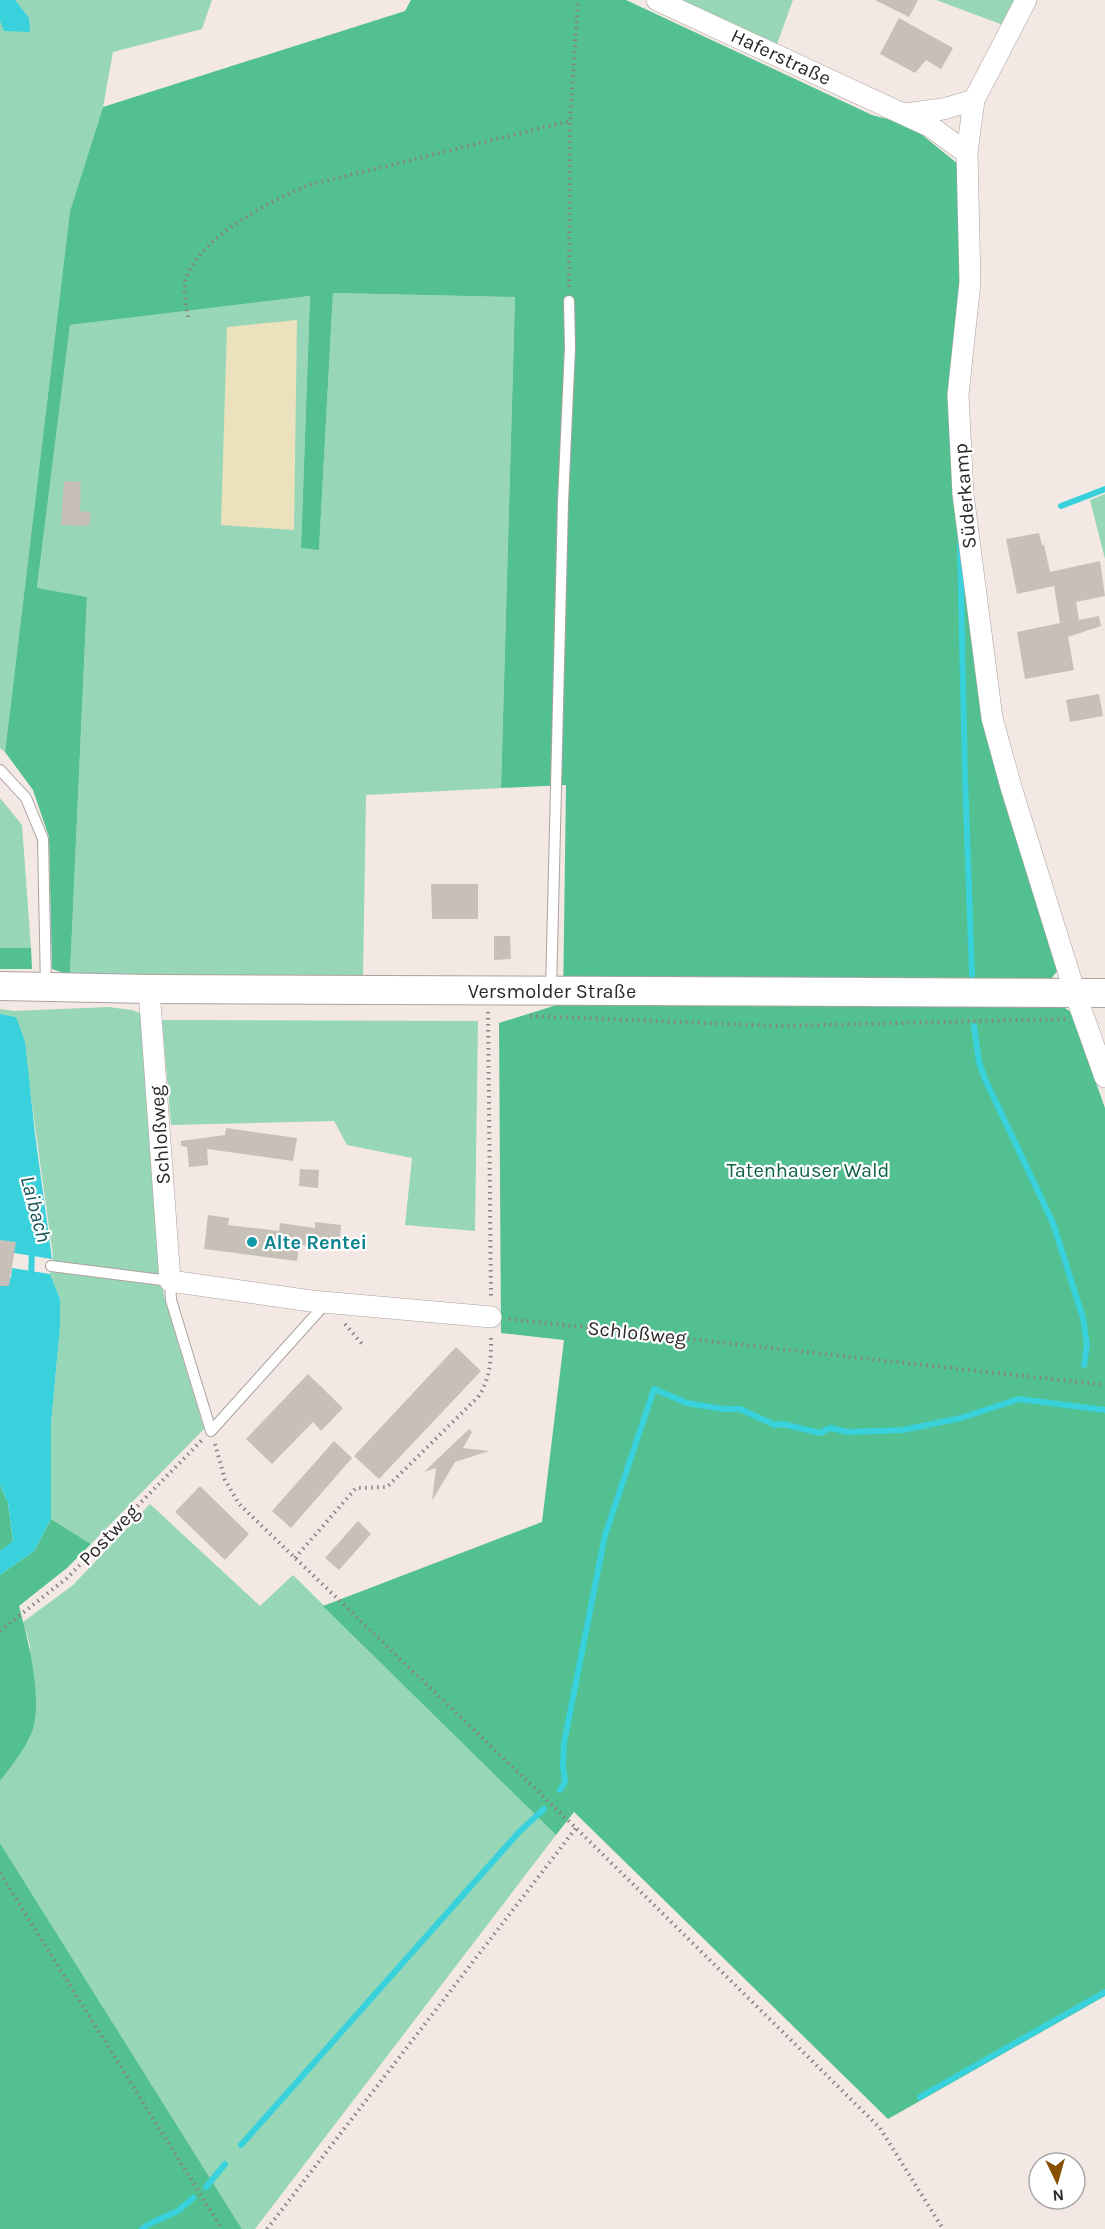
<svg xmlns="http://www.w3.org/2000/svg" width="1105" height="2229" viewBox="0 0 1105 2229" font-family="Karla,sans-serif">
<rect width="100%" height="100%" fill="#f3e8e4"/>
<!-- green -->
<path fill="#97d7b8" d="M0 0H212L202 29 113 52 103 107 70 211 5 752 0 748Z
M673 0H793L777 44Z
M936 0H1017L1003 25Z
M333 293 515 297 501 788 366 795 363 978 70 975 87 597 37 589 70 325 310 296 301 548 319 549Z
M1105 494V559L1090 500Z
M0 798 22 825 31 948H0Z
M108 1007 132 1010 144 1015 158 1251 164 1296 204 1429 91 1544 51 1519V1424L60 1327V1299L50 1274 53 1256 29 1083 16 1017 0 1014V1009L14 1011Z
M162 1020 478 1021 475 1231 405 1225 412 1158 347 1145 334 1121 171 1125Z
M150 1504 260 1606 293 1575 556 1835 255 2229H242L0 1843V1781L30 1738V1645L23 1622 73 1585Z"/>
<!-- forest -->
<path fill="#53c091" d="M411 0H626L872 115 910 125 958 164 964 285 958 518 1059 969 1050 980 1059 1004 1071 1012 1105 1108V1996L888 2119 574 1812 556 1835 323 1606 542 1522 564 1340 501 1333 499 1023 563 1003 566 785 501 788 515 297 333 293 319 550 301 548 310 296 70 325 37 588 87 597 70 975 52 969 49 837 33 790 5 752 70 211 103 107 405 11Z
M0 948H31L32 969H0Z
M0 1485 8 1503 13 1542 0 1551Z
M51 1519 91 1544 67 1568 19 1606C28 1640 46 1707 29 1739 21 1754 10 1768 0 1781V1575L34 1551Z
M0 1843 242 2229H0Z"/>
<!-- sand -->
<path fill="#ebe1bc" d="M297 320 294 530 221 525 227 327Z"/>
<!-- water -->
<path fill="#39d1db" d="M0 0H15L29 18 30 32 4 31 0 21Z
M0 1014 16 1017 25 1042 35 1134 52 1259 14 1253 0 1240Z
M12 1268 50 1274 60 1299V1327L51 1424V1519L34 1551 0 1575V1551L13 1541 8 1503 0 1485V1277L11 1278Z"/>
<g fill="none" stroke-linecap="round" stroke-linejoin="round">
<!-- stream -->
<path stroke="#39d1db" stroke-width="6" d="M1061 506 1105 489
M960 544 965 777 972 975
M974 1026 979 1062 985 1079 1053 1223 1083 1318 1087 1345 1084 1365
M31 1278 32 1250
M560 1790 565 1782 563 1765 564 1743 605 1535 654 1389 687 1403 723 1409H740L775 1425 783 1424 820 1433 830 1428 848 1432 903 1430 961 1418 1019 1399 1105 1410
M920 2097 1105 1992
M241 2145 519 1832 544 1809
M206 2187 225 2164
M142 2229 151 2223 178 2211 193 2198"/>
</g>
<!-- building -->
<path fill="#c6c0b8" d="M875 0H918L909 17Z
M899 18 953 48 941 69 926 60 915 73 880 54Z
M64 481 81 482 80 511 91 512 89 526 61 525Z
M1039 533 1042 545H1044L1050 572 1100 561 1105 596 1076 602 1079 620 1099 616 1101 626 1068 637 1074 670 1025 679 1017 632 1060 623 1054 586 1017 594 1006 539Z
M1099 694 1103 716 1070 722 1066 700Z
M431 884H478V919H432Z
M494 936H510L511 959 494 960Z
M226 1128 297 1138 293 1161 207 1149 208 1165 189 1167 187 1147 181 1146V1141L225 1135Z
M300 1169 319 1170 318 1188 299 1186Z
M208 1215 229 1218 228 1225 279 1231 280 1223 315 1228V1222L341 1225 339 1249 299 1245 297 1261 204 1249Z
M0 1240 16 1242 9 1286H0Z
M456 1347 481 1371 379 1479 354 1456Z
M308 1374 343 1408 321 1431 313 1422 272 1464 246 1439Z
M469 1429 472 1432 463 1448 489 1451 455 1462 432 1501 436 1468 424 1472Z
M334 1441 352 1458 291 1528 272 1511Z
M200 1486 249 1534 225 1560 175 1512Z
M358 1521 371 1534 339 1570 325 1558Z"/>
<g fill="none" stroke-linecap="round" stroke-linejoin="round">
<!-- lane casing -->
<g stroke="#aba29e" stroke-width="12">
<path id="lane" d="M0 770 26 798 43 839 46 987
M551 991 563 502 570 347 569 301
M51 1266 170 1281 171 1300 211 1431
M211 1431 327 1302"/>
</g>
<!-- street casing -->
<g stroke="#aba29e" stroke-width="22">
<path id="street" d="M657 0 931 127 967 153
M1026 0 974 100 967 153 970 282 958 395 963 494 992 718 1011 787 1075 993 1105 1077
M905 114 943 109 974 100
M149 989 170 1281 311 1301 491 1317"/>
</g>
<!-- secondary casing -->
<g stroke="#aba29e" stroke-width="30">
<path id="secondary" d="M0 986 149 989 1105 993"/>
</g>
<!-- path -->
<path stroke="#89827f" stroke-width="4" stroke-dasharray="1.5 4.5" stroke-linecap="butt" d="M569 287 570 121 578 0
M188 317C186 302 181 285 189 271 208 233 272 200 309 185L570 121
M488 1012 491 1299
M530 1016 777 1026 1065 1019
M509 1319 1105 1385
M345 1324 362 1344
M215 1444 225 1480 239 1504 576 1828 880 2128 943 2229
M295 1558 356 1488 387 1487 478 1397C491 1377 491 1360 491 1336
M0 1631 67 1578 203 1439
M0 1873 222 2229
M267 2229 576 1828"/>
<!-- lane -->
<use href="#lane" stroke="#fff" stroke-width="10"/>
<!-- street -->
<use href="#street" stroke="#fff" stroke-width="21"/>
<!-- secondary -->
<use href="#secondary" stroke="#fff" stroke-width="28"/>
</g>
<!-- markers -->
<circle fill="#0f9aa8" stroke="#fff" stroke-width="2" cx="252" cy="1242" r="6"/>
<g text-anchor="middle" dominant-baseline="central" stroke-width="4.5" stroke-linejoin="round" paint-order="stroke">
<!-- street labels -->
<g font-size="20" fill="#2d2927" stroke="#fff">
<text transform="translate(781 57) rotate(25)">Haferstraße</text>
<text transform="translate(965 496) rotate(-95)">Süderkamp</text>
<text x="552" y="991">Versmolder Straße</text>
<text transform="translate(160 1135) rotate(-94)">Schloßweg</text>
<text transform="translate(637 1333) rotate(6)">Schloßweg</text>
<text transform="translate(109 1535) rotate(-46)">Postweg</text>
</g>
<!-- park labels -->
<g font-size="20" fill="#106445" stroke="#fff">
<text x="808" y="1170">Tatenhauser Wald</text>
</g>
<!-- culture labels -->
<g font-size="20" font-weight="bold" fill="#0d838f" stroke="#fff" text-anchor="start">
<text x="264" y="1242">Alte Rentei</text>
</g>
<!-- water labels -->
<g font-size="21" font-style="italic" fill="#175559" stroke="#fff">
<text transform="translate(36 1209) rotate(75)">Laibach</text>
</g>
</g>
<!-- north arrow -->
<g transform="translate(1057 2181) rotate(175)"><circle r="28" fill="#ffffff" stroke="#aba9a9" stroke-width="1.5"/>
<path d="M0-4.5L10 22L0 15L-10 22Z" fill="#874f00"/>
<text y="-9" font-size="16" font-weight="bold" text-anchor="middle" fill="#2d2927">N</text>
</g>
</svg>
